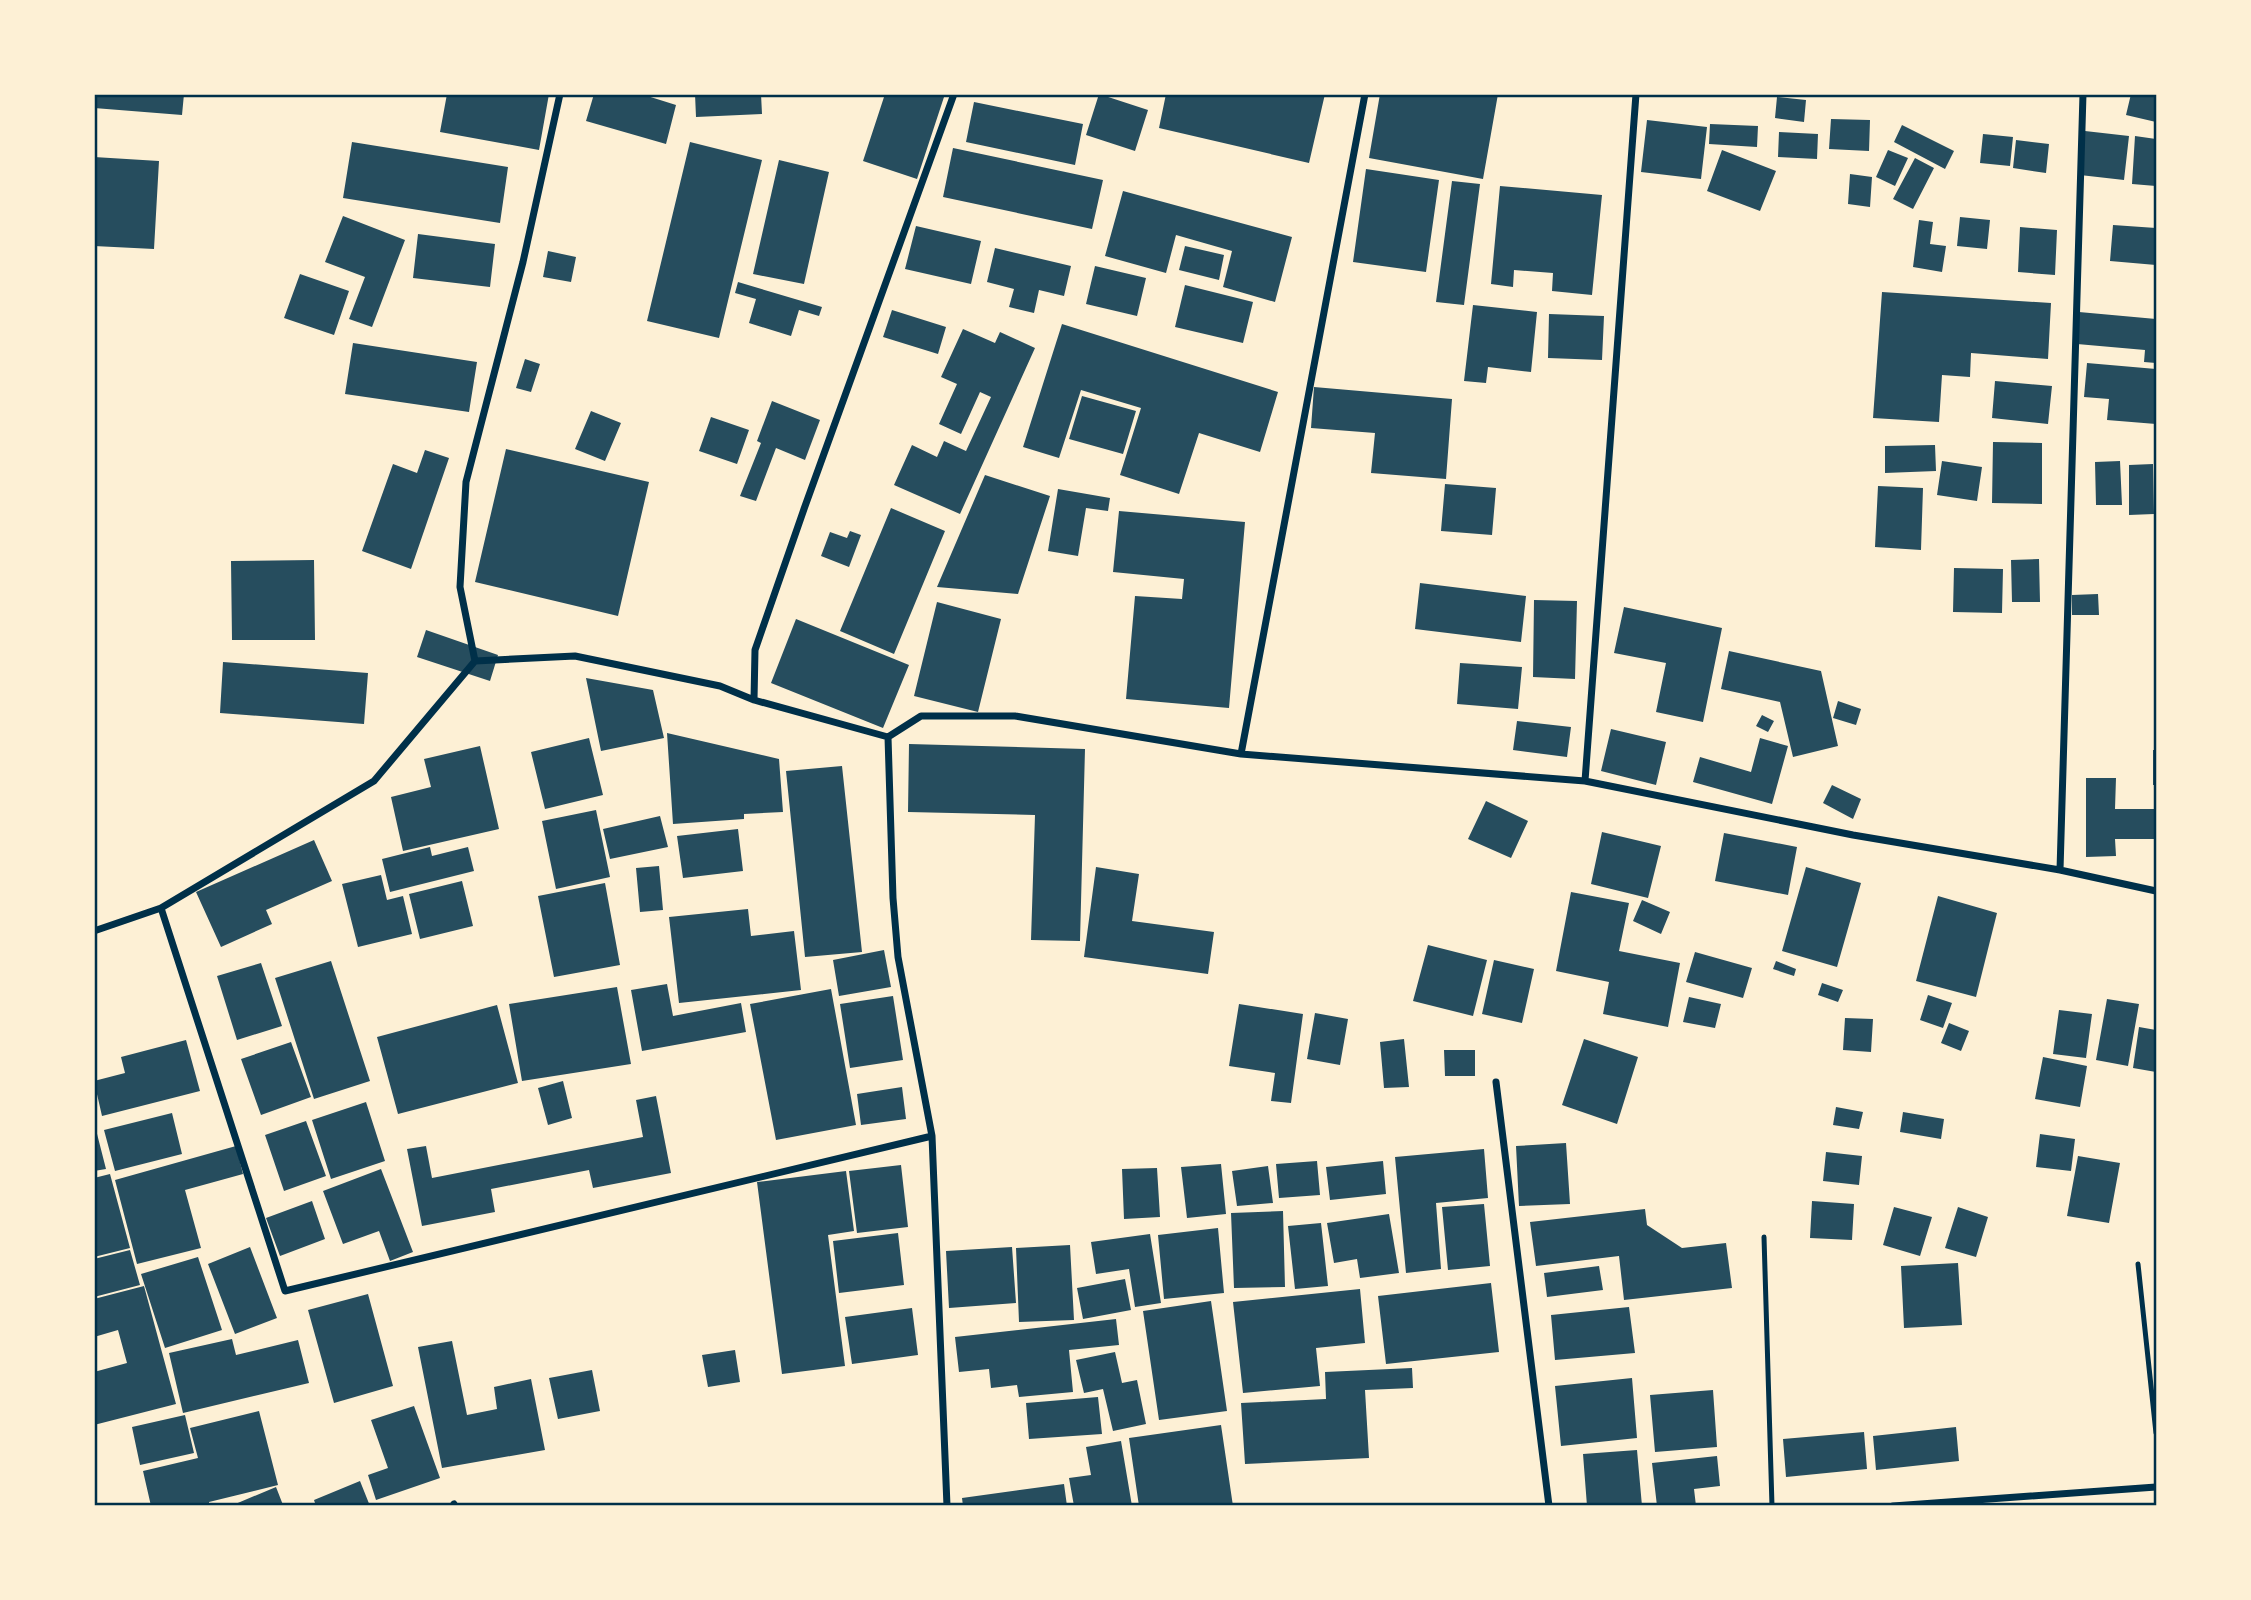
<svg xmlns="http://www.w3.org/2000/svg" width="2251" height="1600" viewBox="0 0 2251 1600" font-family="'Exo 2',sans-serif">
<rect width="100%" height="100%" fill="#fdf0d5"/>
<!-- building -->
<path fill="#264d5e" d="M94 94H184L182 115 94 108Z
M447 94H549L539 150 440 132Z
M594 94H641L676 105 666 144 586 121Z
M695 94H761L762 114 696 117Z
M885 94H945L917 179 863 161Z
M1099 94 1148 110 1135 151 1086 135Z
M1166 94H1325L1309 163 1159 128Z
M1380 94H1498L1483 179 1369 158Z
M2131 94H2156V122L2126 115Z
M1777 97 1806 100 1804 122 1775 118Z
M974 102 1083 124 1075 165 966 142Z
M1831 119 1870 120 1869 151 1829 149Z
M1647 120 1707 127 1701 179 1641 172Z
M1710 124 1758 126 1757 147 1709 144Z
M1902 125 1954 151 1945 169 1894 142Z
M2085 131 2129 136 2124 180 2080 175Z
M1779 132 1818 134 1817 159 1778 157Z
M1983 134 2013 137 2010 166 1980 163Z
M2135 136 2156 139V186L2132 184Z
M2016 140 2049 144 2046 173 2013 168Z
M352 142 508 167 500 223 343 198Z
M690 142 762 160 719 338 647 321Z
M953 148 1103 180 1092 229 943 197Z
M1722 150 1776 171 1760 211 1707 191Z
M1888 150 1908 158 1895 186 1876 177Z
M94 157 159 161 154 249 94 246Z
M1915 158 1934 168 1913 209 1893 199Z
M779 160 829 172 804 284 753 274Z
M1366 169 1439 180 1426 272 1353 262Z
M1850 174 1872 177 1870 207 1848 204Z
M1452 181 1480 184 1464 305 1436 302Z
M1500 186 1602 195 1592 295 1552 291 1553 273 1514 270 1513 287 1491 284Z
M1123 191 1292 237 1275 302 1223 287 1232 251 1176 235 1166 273 1105 256Z
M343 216 405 240 372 327 349 319 365 277 325 262Z
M1960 217 1990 220 1987 249 1957 246Z
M1919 220 1933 222 1930 244 1946 246 1942 272 1913 267Z
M2113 225 2156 228V265L2110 261Z
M916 226 981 241 971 284 905 269Z
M2020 227 2057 230 2055 275 2018 272Z
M418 234 495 244 490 287 413 278Z
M1185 246 1224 255 1219 280 1179 270Z
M995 248 1071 266 1064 296 1039 290 1034 313 1009 307 1014 289 987 282Z
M548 251 576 257 571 282 543 277Z
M1095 266 1146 278 1137 316 1086 304Z
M300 274 349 291 334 335 284 318Z
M738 282 822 307 819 316 799 310 791 336 749 323 756 299 735 293Z
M1185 285 1253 302 1243 343 1175 327Z
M1882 292 2051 303 2048 359 1971 353 1970 377 1942 375 1939 422 1873 418Z
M1473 305 1537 312 1531 372 1488 367 1486 383 1464 381Z
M892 310 946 327 938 354 883 337Z
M2079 312 2156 319V363L2144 362 2145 350 2077 344Z
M1549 314 1604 316 1602 360 1548 358Z
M1062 324 1278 392 1260 452 1199 433 1179 494 1120 475 1141 408 1081 390 1059 458 1023 447Z
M963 329 995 343 1000 332 1035 348 960 514 894 485 912 445 937 457 944 441 966 451 991 397 980 392 961 434 939 424 957 384 941 377Z
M353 343 477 362 469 412 345 394Z
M525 359 540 364 531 392 516 388Z
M2087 363 2156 369V424L2107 420 2109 399 2084 397Z
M1995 381 2052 386 2048 424 1992 418Z
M1314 387 1452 399 1446 479 1371 473 1375 433 1311 428Z
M1082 396 1136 411 1123 454 1069 439Z
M772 401 820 420 805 460 776 448 756 501 740 496 761 443 757 441Z
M591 411 621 423 605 461 575 449Z
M711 417 749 430 737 464 699 451Z
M1993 442 2042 443V504L1992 503Z
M1935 445 1936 471 1885 473V446Z
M506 449 649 482 618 616 475 582Z
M425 450 449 458 411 569 362 551 393 464 417 473Z
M1942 461 1982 467 1977 501 1937 495Z
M2120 461 2122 505H2096L2095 462Z
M2153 464 2154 514 2129 515V465Z
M985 475 1050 496 1018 594 937 587Z
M1445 484 1496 488 1492 535 1441 531Z
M1878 486 1923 488 1921 550 1875 547Z
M1058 489 1110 498 1108 511 1086 508 1078 556 1048 551Z
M891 508 945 531 894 654 840 631Z
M1119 511 1245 522 1229 708 1126 699 1135 596 1182 599 1184 579 1113 572Z
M850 531 861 535 849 567 821 556 830 532 847 538Z
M2039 559 2040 602H2012L2011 560Z
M314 560 315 640H232L231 561Z
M1954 568 2003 569 2002 613 1953 612Z
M1420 583 1526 596 1521 642 1415 629Z
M2098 594 2099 615H2072V595Z
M1534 600 1577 601 1575 679 1533 677Z
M937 602 1001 619 978 712 914 696Z
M1624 607 1722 628 1703 722 1656 712 1666 663 1614 653Z
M796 619 909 665 883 728 771 683Z
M426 630 498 655 490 681 417 657Z
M1729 651 1821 671 1838 746 1793 757 1780 702 1721 689Z
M223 662 368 673 364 724 220 713Z
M1460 663 1522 667 1518 709 1457 704Z
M586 678 653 690 664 738 601 751Z
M1838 701 1861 709 1856 725 1833 718Z
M1762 715 1774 721 1768 732 1756 726Z
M1517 721 1571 727 1567 757 1513 750Z
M1611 729 1666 742 1656 785 1601 771Z
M667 733 779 759 783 812 744 814V819L673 824Z
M589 738 603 795 545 809 531 752Z
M1760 738 1788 746 1772 804 1693 782 1700 757 1751 772Z
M909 744 1085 749 1080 941 1031 940 1035 815 908 812Z
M480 746 499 829 403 851 391 797 431 787 424 759Z
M2153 750H2156V785H2153Z
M842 766 862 952 805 957 786 771Z
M2086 778H2116L2115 809H2156V839H2115L2116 856 2086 857Z
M1832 785 1861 799 1853 819 1823 803Z
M1486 801 1528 821 1511 858 1468 839Z
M596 810 610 877 556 889 542 821Z
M660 816 668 847 610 859 603 829Z
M738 829 743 871 683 878 677 836Z
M1602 832 1661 846 1648 898 1591 884Z
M1724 833 1797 847 1788 895 1715 881Z
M314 840 332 881 266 910 272 924 221 947 196 892Z
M430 847 432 856 468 847 474 871 390 892 382 859Z
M659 866 663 910 640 912 636 868Z
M1096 867 1139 874 1132 921 1214 932 1208 974 1084 957Z
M1806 867 1861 883 1837 967 1782 951Z
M381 875 387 900 403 896 412 934 358 947 342 884Z
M462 881 473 926 420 939 409 894Z
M605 883 620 965 554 977 538 896Z
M1571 892 1629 903 1619 951 1680 963 1668 1027 1603 1014 1609 982 1556 971Z
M1938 896 1997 913 1976 997 1916 981Z
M1642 900 1670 912 1661 934 1633 921Z
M748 909 751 936 794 931 801 990 679 1003 669 917Z
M1428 945 1487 960 1473 1016 1413 1001Z
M884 950 891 987 839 996 833 960Z
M1695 952 1752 968 1743 998 1686 982Z
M1494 960 1534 969 1522 1023 1482 1014Z
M331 961 370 1081 314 1099 275 978Z
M1776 961 1796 969 1794 976 1773 969Z
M261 963 282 1026 237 1040 217 976Z
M1822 983 1843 990 1838 1002 1818 995Z
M667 984 673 1016 741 1003 746 1032 642 1051 631 990Z
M617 987 631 1064 522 1081 509 1004Z
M831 989 856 1125 776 1140 750 1004Z
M1928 995 1952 1003 1943 1028 1920 1020Z
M893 996 903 1060 850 1068 840 1004Z
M1689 997 1721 1004 1715 1028 1683 1022Z
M2107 999 2139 1004 2128 1066 2096 1060Z
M1239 1004 1303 1014 1291 1103 1271 1101 1275 1073 1229 1066Z
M497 1005 518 1083 398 1114 377 1037Z
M2059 1010 2092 1014 2086 1058 2053 1054Z
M1315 1013 1348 1019 1340 1065 1307 1059Z
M1845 1018 1873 1019 1871 1052 1843 1050Z
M1949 1023 1969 1031 1961 1051 1941 1043Z
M2139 1027 2156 1030V1072L2133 1068Z
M1404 1039 1409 1087 1384 1088 1380 1042Z
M1584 1039 1638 1057 1617 1124 1562 1105Z
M186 1040 200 1091 102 1116 94 1081 125 1073 121 1057Z
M291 1042 311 1097 261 1115 241 1059Z
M1444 1050H1475V1076H1445Z
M2043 1057 2087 1066 2080 1107 2035 1099Z
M563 1081 572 1118 548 1125 538 1088Z
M902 1087 906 1119 861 1125 857 1094Z
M656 1096 671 1173 593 1188 589 1170 491 1189 495 1212 422 1226 407 1149 426 1146 432 1178 643 1137 636 1100Z
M366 1102 385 1161 331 1179 312 1120Z
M1836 1107 1863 1112 1859 1129 1833 1125Z
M1903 1112 1944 1119 1941 1139 1900 1132Z
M172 1113 182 1154 115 1171 104 1130Z
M306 1121 326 1176 284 1191 265 1135Z
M94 1122 106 1169 94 1171Z
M2040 1134 2075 1139 2071 1171 2036 1167Z
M1566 1143 1570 1204 1519 1206 1516 1146Z
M236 1146 243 1174 185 1190 201 1248 137 1264 115 1180Z
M1484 1149 1488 1198 1436 1203 1441 1269 1406 1273 1395 1157Z
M1826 1152 1862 1156 1859 1185 1823 1181Z
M2078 1156 2120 1163 2109 1223 2067 1216Z
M1317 1161 1320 1195 1279 1198 1276 1164Z
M1383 1161 1386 1194 1330 1200 1326 1167Z
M1221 1164 1226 1214 1187 1218 1181 1167Z
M901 1165 908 1227 857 1233 849 1171Z
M1268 1166 1273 1203 1237 1206 1232 1171Z
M1157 1168 1160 1217 1124 1219 1122 1169Z
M381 1169 413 1252 390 1261 379 1231 343 1244 323 1191Z
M846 1171 854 1231 828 1235 845 1366 782 1374 757 1182Z
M110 1174 130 1248 94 1257V1178Z
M312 1201 325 1239 280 1256 266 1218Z
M1812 1201 1854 1204 1852 1240 1810 1238Z
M1484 1204 1490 1266 1448 1270 1442 1207Z
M1894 1207 1932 1217 1920 1256 1883 1245Z
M1958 1207 1988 1217 1976 1257 1945 1248Z
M1645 1209 1647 1225 1682 1248 1726 1243 1732 1288 1624 1300 1619 1256 1536 1266 1530 1222Z
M1283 1211 1285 1287 1234 1288 1231 1213Z
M1389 1214 1399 1273 1360 1278 1357 1259 1334 1263 1327 1223Z
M1321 1223 1328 1286 1295 1289 1288 1226Z
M1218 1228 1224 1293 1164 1299 1158 1235Z
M898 1233 904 1285 839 1293 833 1241Z
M1150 1234 1161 1303 1135 1307 1129 1269 1096 1274 1091 1242Z
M1070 1245 1074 1320 1019 1322 1016 1248Z
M250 1247 277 1318 235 1334 208 1264Z
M1012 1247 1016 1303 949 1308 946 1251Z
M130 1250 140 1285 94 1297V1259Z
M198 1257 222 1330 165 1348 141 1274Z
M1958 1263 1962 1325 1904 1328 1901 1266Z
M1599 1266 1603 1290 1547 1297 1544 1273Z
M1125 1279 1131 1310 1083 1319 1077 1288Z
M1491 1283 1499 1352 1386 1364 1378 1296Z
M144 1286 176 1404 94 1425V1372L127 1363 118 1330 94 1337V1299Z
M1360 1289 1365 1343 1316 1348 1320 1386 1243 1393 1233 1302Z
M368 1294 393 1386 334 1403 308 1310Z
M1211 1301 1227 1411 1159 1420 1143 1311Z
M1629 1307 1635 1353 1555 1360 1551 1315Z
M912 1308 918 1355 852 1364 845 1317Z
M1116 1319 1119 1345 1069 1350 1073 1392 1019 1397 1017 1385 991 1388 989 1369 959 1372 955 1337Z
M232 1339 236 1355 298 1340 309 1383 183 1413 169 1353Z
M452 1341 467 1415 497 1409 494 1387 531 1379 545 1450 442 1468 418 1347Z
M735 1350 740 1382 708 1387 702 1355Z
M1115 1352 1122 1383 1137 1380 1146 1424 1113 1431 1103 1389 1084 1393 1076 1360Z
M1412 1368 1413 1388 1365 1390 1369 1458 1245 1464 1241 1403 1326 1399 1325 1372Z
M592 1370 600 1411 558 1419 549 1378Z
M1632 1378 1637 1438 1561 1446 1555 1386Z
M1713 1390 1717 1447 1655 1452 1650 1395Z
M1098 1397 1102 1434 1029 1439 1026 1403Z
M414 1406 440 1478 376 1500 368 1475 388 1468 371 1420Z
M259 1411 278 1485 209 1502V1506H151L143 1471 198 1458 190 1428Z
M185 1415 194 1453 140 1465 132 1427Z
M1221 1425 1233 1506H1139L1129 1438Z
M1956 1427 1959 1461 1876 1470 1873 1436Z
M1864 1432 1867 1469 1786 1477 1783 1439Z
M1121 1441 1132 1506H1074L1069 1478 1091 1475 1086 1447Z
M1637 1450 1642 1506H1587L1583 1454Z
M1717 1456 1720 1486 1694 1489 1696 1506H1657L1652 1463Z
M360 1481 370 1506H316L314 1500Z
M1064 1484 1067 1506H963L962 1498Z
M276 1487 283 1505H233Z"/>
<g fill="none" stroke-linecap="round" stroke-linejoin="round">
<!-- service -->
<path stroke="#003049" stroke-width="5" d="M1764 1237 1772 1506
M2138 1264 2156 1433"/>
<!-- minor -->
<path stroke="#003049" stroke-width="7" d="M475 661 460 587 466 482 523 262 560 94
M754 700 755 650 804 509 954 94
M888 737 893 898 898 957 932 1136 947 1506
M1241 754 1365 94
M1585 781 1636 94
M2060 870 2083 94
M161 908 285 1291 932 1136
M94 931 161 908 374 781 475 661 575 656 720 686 754 700 888 737 921 716H1015L1241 754 1585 781 1853 835 2060 870 2156 891
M1496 1082 1549 1506
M454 1504 455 1506
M1893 1506 2156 1487"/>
</g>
<!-- border -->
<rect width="2251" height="1600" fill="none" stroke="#fdf0d5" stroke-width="192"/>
<rect x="96" y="96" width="2059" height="1408" fill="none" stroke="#003049" stroke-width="2.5"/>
</svg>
